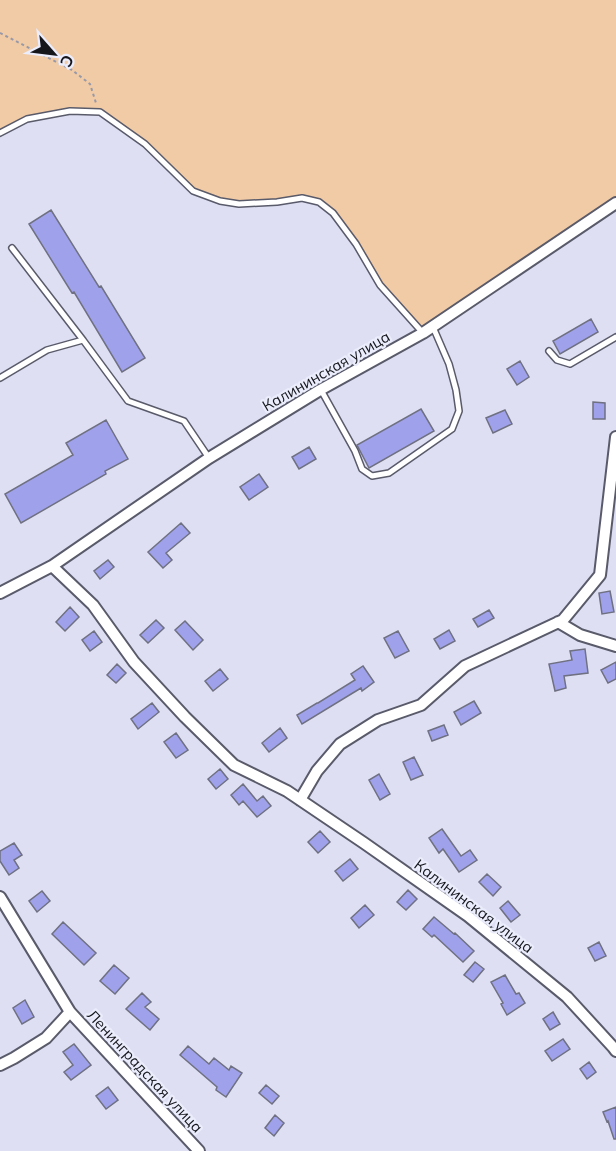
<svg xmlns="http://www.w3.org/2000/svg" width="616" height="1151" viewBox="0 0 616 1151" font-family="Mulish,sans-serif">
<rect width="100%" height="100%" fill="#dedff2"/>
<!-- green -->
<path fill="#f1cba5" d="M0 0H616V203L423 333 380 285 333 213 319 202 302 198 239 204 193 191 145 144 99 112 70 111 27 119 0 133Z"/>
<!-- building -->
<path fill="#9fa2eb" stroke="#6f7081" stroke-width="1.5" d="M51 210 99 287 101 286 145 358 122 372 74 292 72 293 29 224Z
M591 319 598 332 560 354 553 341Z
M520 361 529 377 517 385 507 369Z
M593 402 605 403V419H593Z
M421 409 434 431 369 468 357 445Z
M505 410 512 424 493 433 486 418Z
M106 420 128 459 105 471 106 474 21 523 5 494 73 455 66 443Z
M309 447 316 459 299 469 292 457Z
M259 474 268 487 249 500 240 487Z
M181 523 190 533 166 553 172 560 163 568 148 552Z
M108 560 114 567 100 579 94 571Z
M610 591 614 612 602 614 599 593Z
M70 607 79 617 65 631 56 622Z
M489 610 494 618 478 627 473 619Z
M156 620 164 628 148 643 140 635Z
M185 621 203 640 193 650 175 630Z
M449 630 455 641 440 649 434 639Z
M94 631 102 642 90 651 82 640Z
M398 631 409 651 395 658 384 638Z
M585 649 588 673 564 676 566 688 555 691 549 664 572 660 570 651Z
M616 662V679L608 683 601 670Z
M117 664 126 673 116 683 107 675Z
M363 666 374 682 362 691 361 688 302 724 297 715 317 703H318L355 680 351 674Z
M220 669 228 679 213 691 205 681Z
M474 701 481 713 461 725 454 712Z
M152 703 159 712 138 729 131 719Z
M444 725 448 735 432 741 428 731Z
M280 728 287 738 269 752 262 743Z
M176 733 188 750 176 758 164 742Z
M414 757 423 775 411 780 403 762Z
M220 769 228 779 216 789 208 779Z
M379 774 390 794 380 800 369 780Z
M243 784 257 801 263 796 271 806 257 817 243 801 239 805 231 795Z
M442 829 461 856 470 850 477 860 459 872 443 849 439 853 429 838Z
M320 831 330 842 318 853 308 842Z
M14 843 22 855 14 860 19 868 9 875 0 861V851Z
M350 859 358 869 343 881 335 871Z
M487 874 501 887 493 896 479 882Z
M408 890 417 899 406 910 397 902Z
M42 891 50 901 37 912 29 901Z
M508 901 520 915 511 922 500 908Z
M365 905 374 915 359 928 351 918Z
M434 917 454 934 455 933 474 951 463 962 434 935 432 937 423 929Z
M63 922 96 953 84 965 52 934Z
M599 942 606 956 595 961 588 948Z
M475 962 484 969 473 982 464 975Z
M114 965 129 978 115 994 100 981Z
M505 975 516 994 519 993 525 1003 507 1015 501 1004 503 1003 491 982Z
M142 993 151 1002 145 1007 159 1019 150 1030 126 1009Z
M25 1000 34 1017 22 1024 13 1008Z
M553 1012 560 1024 550 1030 543 1019Z
M563 1039 570 1049 552 1061 545 1051Z
M74 1044 91 1065 71 1080 64 1072 73 1065 63 1052Z
M188 1046 209 1064 214 1058 229 1070 231 1066 242 1073 226 1097 216 1090 217 1087 180 1055Z
M589 1062 596 1072 587 1079 580 1069Z
M266 1085 279 1096 272 1104 259 1093Z
M108 1087 118 1100 106 1109 96 1096Z
M616 1107V1139H614L608 1121 607 1122 603 1112Z
M275 1115 284 1123 274 1136 265 1128Z"/>
<g fill="none" stroke-linecap="round" stroke-linejoin="round">
<!-- lane casing -->
<g stroke="#595a6a" stroke-width="8">
<path id="lane" d="M0 133 27 119 70 111 100 112 145 144 193 191 220 201 239 204 277 202 302 198 319 202 333 213 356 244 380 285 423 333
M12 248 83 340
M549 351 557 360 570 364 616 337
M0 378 47 350 83 340 128 401 184 421 209 458
M321 390 355 451 362 469 372 476 389 473 452 429 459 411 456 390 449 364 433 327"/>
</g>
<!-- street casing -->
<g stroke="#595a6a" stroke-width="14">
<path id="street" d="M52 566 93 605 134 662 185 717 234 765 287 791 364 843 468 916 567 997 613 1047 616 1051
M0 593 52 566 209 458 320 390 423 333 616 203
M558 622 580 635 616 646
M300 800 317 771 340 744 378 720 421 705 465 666 563 620 600 575 616 437
M0 897 70 1012 199 1151
M0 1065 14 1058 46 1038 70 1012"/>
</g>
<!-- path -->
<path stroke="#9899a8" stroke-width="2" stroke-dasharray="3 3" stroke-linecap="butt" d="M0 33 72 70 90 84 96 103"/>
<!-- lane -->
<use href="#lane" stroke="#fff" stroke-width="5"/>
<!-- street -->
<use href="#street" stroke="#fff" stroke-width="10"/>
</g>
<g text-anchor="middle" dominant-baseline="central" stroke-width="4.5" stroke-linejoin="round" paint-order="stroke">
<!-- street labels -->
<g font-size="15" fill="#15161c" stroke="#ebedfc">
<text transform="translate(326 371) rotate(-30)">Калининская улица</text>
<text transform="translate(474 906) rotate(37)">Калининская улица</text>
<text transform="translate(145 1071) rotate(47)">Ленинградская улица</text>
</g>
</g>
<!-- north arrow -->
<g transform="translate(54 54) rotate(118)" stroke="#ebedfc" stroke-width="4.5" paint-order="stroke">
<path d="M0-4.5L10 22L0 15L-10 22Z" fill="#15161c"/>
<text y="-9" font-size="16" font-weight="bold" text-anchor="middle" fill="#15161c">С</text>
</g>
</svg>
